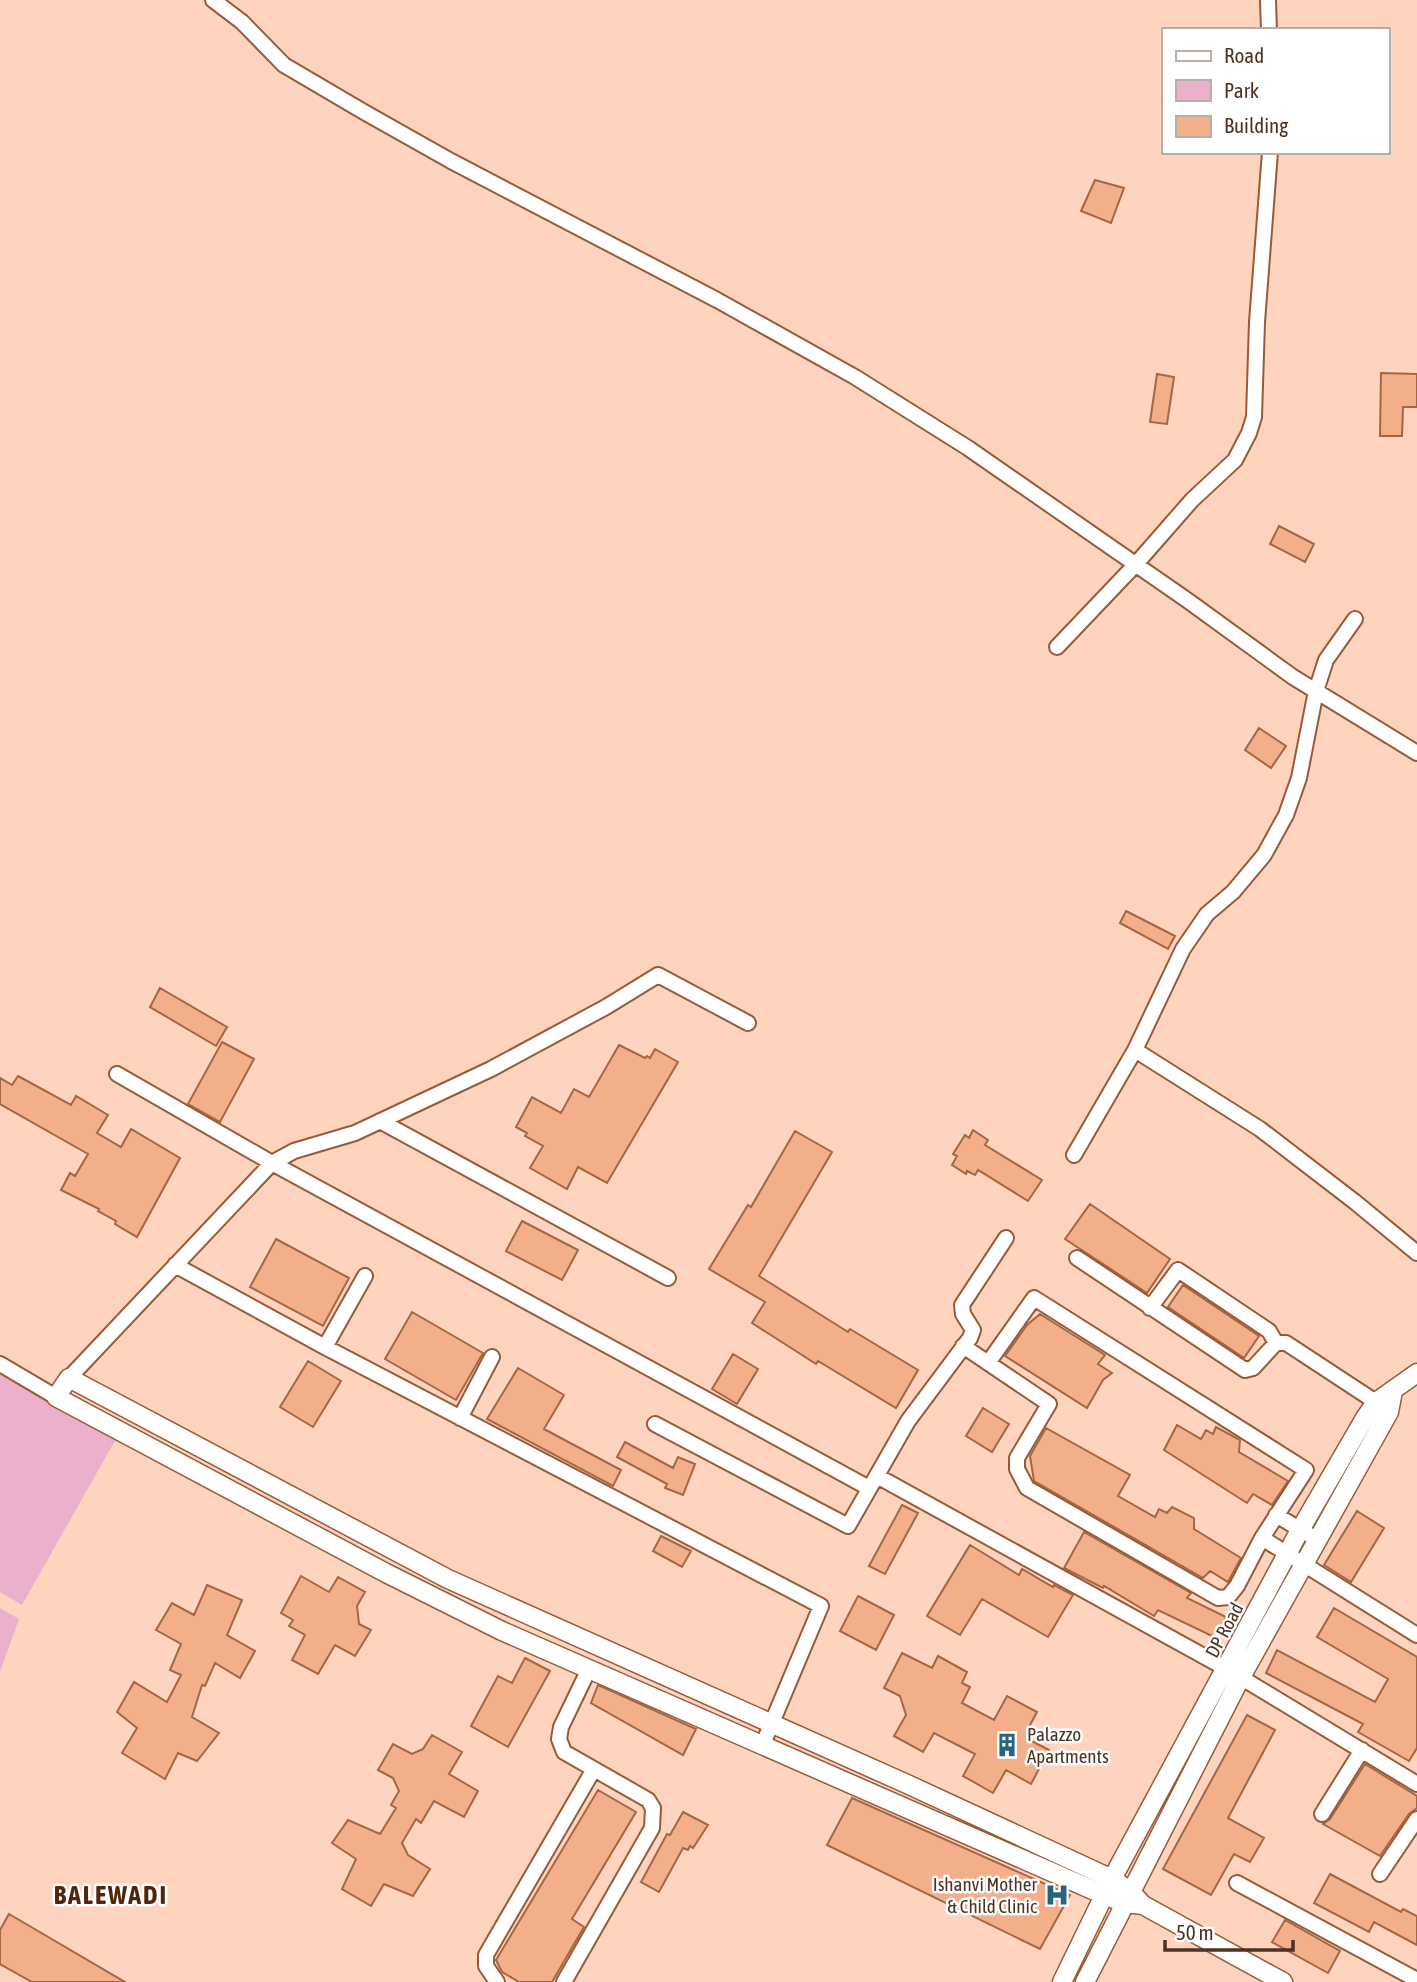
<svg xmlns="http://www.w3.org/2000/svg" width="1417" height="1982" viewBox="0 0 1417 1982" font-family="'Asap Condensed',sans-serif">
<rect width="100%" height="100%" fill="#ffd4be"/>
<!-- green -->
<path fill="#ebb0cc" d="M0 1375 117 1437 22 1605 0 1592Z
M0 1608 19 1619 0 1672Z"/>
<!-- building -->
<path fill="#f3ae8a" stroke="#a56644" stroke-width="2" d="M1095 180 1124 188 1111 223 1081 211Z
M1381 373 1417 374V407H1403L1402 436H1380Z
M1157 374 1174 377 1167 424 1150 422Z
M1279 526 1314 544 1305 562 1270 544Z
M1259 728 1286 746 1271 768 1245 750Z
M1126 911 1175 936 1168 949 1120 923Z
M160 988 227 1027 216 1046 150 1007Z
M222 1042 254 1059 220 1122 188 1104Z
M619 1045 645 1058 647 1056 650 1058 655 1049 678 1062 607 1183 578 1167 567 1189 530 1168 543 1146 525 1136 527 1133 516 1127 532 1097 561 1113 574 1089 589 1097Z
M18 1076 71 1105 76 1096 108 1115 97 1133 121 1147 131 1129 180 1158 137 1237 115 1224 116 1221 98 1211 99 1209 61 1190 70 1173 75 1176 88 1154 0 1104V1078L12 1085Z
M973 1130 988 1140 985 1145 1042 1180 1028 1201 978 1170 975 1175 967 1171 966 1174 952 1165 957 1156 953 1154 965 1135 969 1138Z
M795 1131 832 1152 759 1276 848 1332 850 1329 918 1370 896 1408 818 1361 816 1364 752 1323 765 1302 709 1269 748 1205 751 1207Z
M1090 1204 1170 1259 1147 1293 1065 1239Z
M522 1221 578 1250 562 1280 506 1251Z
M276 1239 349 1278 323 1326 250 1287Z
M1183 1285 1259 1336 1244 1358 1168 1307Z
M412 1312 483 1353 456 1400 385 1359Z
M1040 1314 1105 1355 1098 1364 1112 1373 1103 1380 1087 1408 1005 1356 1027 1325Z
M733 1354 758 1369 737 1404 712 1389Z
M308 1361 341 1381 313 1427 280 1407Z
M518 1368 564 1395 544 1429 621 1470 613 1486 487 1419Z
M983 1408 1009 1424 992 1452 966 1436Z
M1177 1425 1201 1439 1206 1430 1213 1434 1216 1427 1240 1440 1239 1452 1288 1481 1272 1505 1253 1494 1247 1503 1164 1450Z
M1046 1428 1130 1475 1118 1496 1155 1517 1159 1509 1167 1513 1172 1507 1194 1518V1529L1241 1558 1228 1582 1210 1571 1203 1578 1034 1481 1030 1456Z
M625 1442 673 1468 678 1457 695 1464 683 1495 665 1488 667 1484 617 1457Z
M902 1505 918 1513 885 1574 869 1566Z
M1357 1511 1384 1528 1351 1582 1324 1565Z
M1084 1532 1191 1593 1187 1598 1226 1617 1216 1638 1158 1610 1154 1616 1104 1586 1103 1588 1064 1568Z
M661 1536 691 1551 682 1567 653 1551Z
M970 1545 1019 1575 1022 1569 1053 1587 1054 1585 1073 1595 1048 1637 982 1599 960 1635 927 1616Z
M301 1576 329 1592 338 1577 365 1592 357 1606 359 1624 371 1630 355 1656 335 1645 318 1674 292 1660 305 1635 289 1626 293 1620 281 1613Z
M207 1585 242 1600 227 1635 255 1651 240 1678 215 1663 205 1686 202 1685 192 1717 219 1733 197 1761 178 1753 165 1779 122 1753 137 1728 117 1712 134 1682 167 1702 181 1675 170 1670 181 1644 156 1630 172 1603 194 1615Z
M858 1596 894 1615 876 1650 840 1631Z
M1334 1608 1417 1657V1748L1409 1761 1358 1732 1363 1724 1266 1673 1277 1650 1375 1702 1388 1679 1317 1637Z
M902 1653 932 1668 938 1656 967 1672 962 1683 970 1687 962 1703 994 1720 1007 1696 1037 1712 1028 1729 1030 1740 1049 1750 1031 1784 1006 1770 993 1793 963 1776 975 1754 934 1733 923 1752 894 1736 906 1715 900 1696 884 1688Z
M525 1658 550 1671 508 1747 471 1726 498 1676 512 1683Z
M598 1685 696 1729 683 1755 591 1703Z
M1247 1715 1275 1730 1228 1818 1264 1838 1250 1862 1234 1854 1211 1895 1163 1869Z
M432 1735 462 1752 449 1774 478 1791 464 1817 434 1801 421 1823 416 1819 402 1843 408 1855 430 1869 413 1896 384 1884 371 1906 342 1889 356 1859 332 1843 348 1820 380 1834 396 1808 391 1805 399 1791 393 1778 378 1770 393 1744 412 1754 423 1749Z
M1365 1764 1417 1796V1808L1409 1814 1380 1856 1323 1824 1330 1819Z
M598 1790 636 1812 572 1919 584 1927 552 1982H519L502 1972 496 1960Z
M852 1798 1070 1895 1040 1949 827 1845Z
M683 1812 708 1825 693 1848 690 1846 688 1850 683 1848 659 1892 641 1882 667 1834 670 1835Z
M1330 1874 1401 1912 1403 1909 1417 1916V1945L1374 1922 1369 1932 1314 1903Z
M9 1914 125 1982H32L0 1964V1930Z
M1285 1920 1340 1951 1328 1973 1272 1942Z"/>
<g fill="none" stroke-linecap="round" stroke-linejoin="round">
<!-- minor casing -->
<g stroke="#985a38" stroke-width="18">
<path id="minor" d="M213 0 242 22 284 65 364 112 451 161 717 300 855 377 968 448 1187 600 1293 677 1417 753
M1268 0 1269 30
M1057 647 1136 564 1192 500 1235 460 1249 433 1254 417 1257 322 1270 152
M1135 1050 1260 1129 1355 1202 1417 1253
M117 1074 272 1163 869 1488
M380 1121 668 1278
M1074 1155 1135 1050 1183 949 1207 914 1233 892 1264 855 1286 815 1299 778 1316 691 1326 660 1355 619
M1077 1258 1245 1370 1253 1368 1276 1343H1286L1382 1406
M175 1265 325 1347 821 1606 763 1744
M1150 1308 1178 1270 1269 1331 1276 1343
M963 1346 1049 1404 1017 1458V1469L1027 1488 1218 1598 1228 1597 1237 1586 1262 1538
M325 1347 365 1276
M988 1363 1034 1298 1306 1470 1262 1538 1417 1635
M0 1364 56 1397
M69 1378 272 1163 294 1151 355 1133 491 1069 606 1007 658 975 748 1023
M460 1418 492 1357
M655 1424 848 1526 908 1421 970 1338 973 1330 963 1314 962 1305 1006 1238
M877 1476 1227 1669 1417 1784
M1276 1515 1318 1540
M1322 1814 1362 1750
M1380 1874 1417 1819
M1237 1883 1417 1980
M497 1982 486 1966V1955L594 1769
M564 1982 652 1828 653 1808 648 1800 564 1752 559 1739 561 1727 589 1669"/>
</g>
<!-- tertiary casing -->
<g stroke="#985a38" stroke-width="21">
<path id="tertiary" d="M1143 1905 1125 1903 1104 1895 502 1631 386 1573 56 1397 69 1378 448 1579 907 1784 1112 1879 1130 1891 1143 1905 1283 1982
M1062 1982 1112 1879 1300 1530 1365 1418 1376 1402 1417 1373
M1085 1982 1241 1677 1389 1412 1393 1391"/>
</g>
<!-- minor -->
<use href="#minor" stroke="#fff" stroke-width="14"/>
<!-- tertiary -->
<use href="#tertiary" stroke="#fff" stroke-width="18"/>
</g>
<!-- icons -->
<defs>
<g id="building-bare" transform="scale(1.89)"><path d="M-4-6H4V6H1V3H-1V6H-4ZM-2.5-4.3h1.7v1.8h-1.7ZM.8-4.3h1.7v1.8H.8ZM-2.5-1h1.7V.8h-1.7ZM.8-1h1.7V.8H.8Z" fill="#29637c" stroke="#fff" stroke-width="2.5" paint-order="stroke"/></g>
<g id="hospital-bare" transform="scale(1.89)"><path d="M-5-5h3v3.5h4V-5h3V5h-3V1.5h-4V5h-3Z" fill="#29637c" stroke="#fff" stroke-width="2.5" paint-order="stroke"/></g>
</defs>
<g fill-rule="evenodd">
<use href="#building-bare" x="1007" y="1745"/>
<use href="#hospital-bare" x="1057" y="1895"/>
</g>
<g text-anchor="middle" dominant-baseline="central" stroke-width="5" stroke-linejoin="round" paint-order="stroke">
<!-- street labels -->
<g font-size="19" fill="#4d3223" stroke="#fff">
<text transform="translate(1224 1630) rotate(-62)">DP Road</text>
</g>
<!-- poi labels -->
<g font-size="19" fill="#4d3223" stroke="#fff" text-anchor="start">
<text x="1027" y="1734">Palazzo<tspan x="1027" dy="22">Apartments</tspan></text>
<text x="1037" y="1884" text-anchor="end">Ishanvi Mother<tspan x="1037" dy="22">&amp; Child Clinic</tspan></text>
</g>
<!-- district labels -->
<g font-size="26" font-weight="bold" letter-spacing="2" fill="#52260c" stroke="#fff">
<text x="111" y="1895">BALEWADI</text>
</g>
</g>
<!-- legend -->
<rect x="1162" y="28" width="228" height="126" fill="#ffffff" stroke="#b8ada7" stroke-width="2"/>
<rect x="1176" y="51" width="35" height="10" fill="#ffffff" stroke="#b8ada7" stroke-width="2"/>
<text x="1224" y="63" font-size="21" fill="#4d3223">Road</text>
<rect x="1176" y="80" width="35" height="21" fill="#ebb0cc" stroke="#b8ada7" stroke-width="2"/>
<text x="1224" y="98" font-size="21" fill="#4d3223">Park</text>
<rect x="1176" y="116" width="35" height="21" fill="#f3ae8a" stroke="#b8ada7" stroke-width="2"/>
<text x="1224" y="133" font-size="21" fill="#4d3223">Building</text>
<!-- scale -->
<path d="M1165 1940v10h128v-10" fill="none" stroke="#4d3223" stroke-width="3.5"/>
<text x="1176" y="1940" font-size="21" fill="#4d3223" stroke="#ffffff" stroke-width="5" paint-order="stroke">50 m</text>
</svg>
